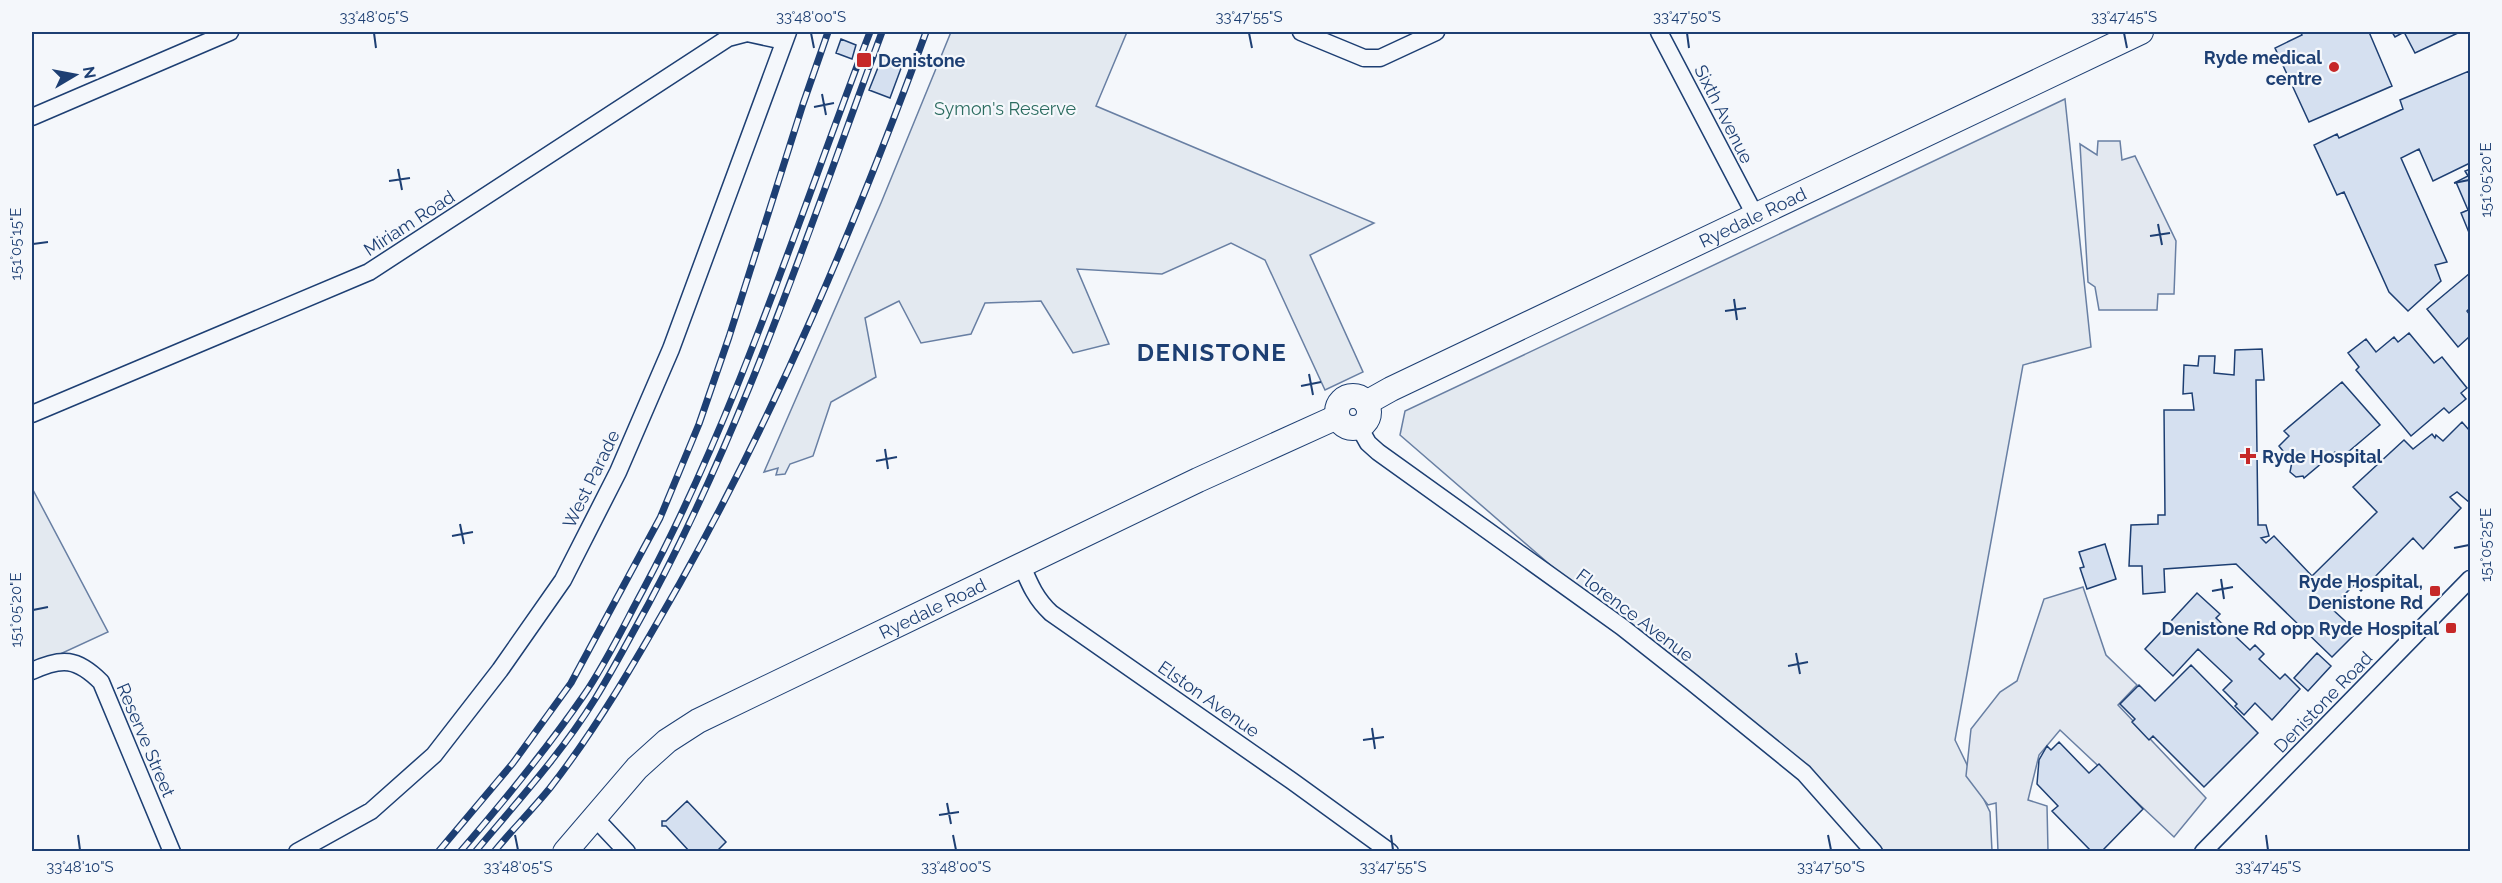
<svg xmlns="http://www.w3.org/2000/svg" width="2502" height="883" viewBox="0 0 2502 883" font-family="Raleway,sans-serif">
<rect width="100%" height="100%" fill="#f4f7fb"/>
<!-- green -->
<path fill="#e3e9f0" stroke="#687fa3" stroke-width="1.5" d="M951 32H1127L1096 106 1374 223 1310 255 1363 372 1325 390 1265 260 1231 243 1162 274 1077 269 1109 344 1073 353 1041 301 985 303 971 334 921 343 899 301 865 318 876 377 831 402 813 456 790 464 785 474 776 475 778 468 764 472 881 203Z
M2065 99 2091 347 2023 365 1955 740 1990 812 1992 851H1870L1819 782 1622 627 1400 435 1405 411Z
M32 488 108 632 32 667Z"/>
<!-- parking -->
<path fill="#e3e8f0" stroke="#687fa3" stroke-width="1.5" d="M2098 141H2120L2122 160 2135 156 2176 241 2174 294H2158L2157 310H2099L2095 287 2088 282 2080 144 2097 155Z
M2083 587 2106 655 2137 685 2118 705 2206 798 2174 837 2060 730 2039 755 2028 800 2047 806 2048 851H1998L1996 803 1988 805 1966 776 1971 729 2000 692 2017 681 2044 599Z"/>
<!-- building -->
<path fill="#d5e0f0" stroke="#1d3f73" stroke-width="1.5" d="M2300 32H2369L2392 86 2309 122 2275 48 2302 35Z
M2392 32H2460L2415 53 2404 32 2395 37Z
M841 39 856 45 852 59 836 53Z
M883 55 903 63 890 98 869 90Z
M2469 71 2470 163 2433 181 2419 149 2401 158 2447 262 2435 265 2441 281 2408 311 2389 292 2344 192 2337 195 2314 145 2337 134 2339 138 2403 109 2400 100Z
M2470 169V235L2461 213 2468 210 2456 182 2468 176 2465 171Z
M2470 273V308L2467 311 2470 315V336L2458 347 2427 309Z
M2409 333 2434 363 2442 357 2467 388 2461 393 2466 399 2449 413 2444 408 2411 436 2356 370 2359 367 2348 353 2366 339 2376 352 2394 337 2398 342Z
M2262 349 2264 380H2256L2258 525H2266L2269 536 2261 538 2266 543 2274 536 2312 576 2377 512 2353 487 2404 440 2413 449 2432 434 2435 438 2436 435 2443 441 2462 422 2469 430 2470 429V503L2457 492 2450 497 2461 508 2423 549 2413 538 2361 591 2354 585 2331 608 2357 632 2332 657 2236 564 2164 569 2165 592 2143 594 2142 566H2129L2131 525 2158 524V515H2165L2164 410H2194L2192 393 2183 394 2184 365 2198 366 2199 356H2215L2214 373 2234 375 2235 350Z
M2342 382 2380 425 2341 458 2335 452 2304 478 2303 476 2296 477 2290 472 2292 462 2279 446 2289 436 2284 431Z
M2105 544 2116 579 2087 589 2080 568 2084 567 2079 552Z
M2197 593 2220 614 2216 618 2250 650 2255 645 2264 654 2259 659 2280 679 2285 674 2300 689 2272 720 2255 703 2244 715 2235 706 2237 704 2223 690 2232 681 2198 649 2173 676 2145 649Z
M2317 653 2331 666 2308 691 2294 678Z
M2191 665 2258 733 2204 787 2153 736 2149 740 2132 722 2135 719 2120 704 2139 685 2155 701Z
M2059 742 2089 773 2099 764 2143 809 2101 852H2092L2052 811 2058 806 2037 784 2039 760 2047 746 2051 750Z
M687 801 726 842 716 852H690L666 826H662V821H666Z"/>
<g fill="none" stroke-linecap="round" stroke-linejoin="round">
<!-- street casing -->
<g stroke="#1d3f73" stroke-width="19">
<path id="street" d="M1301 32 1364 58H1380L1436 32
M1659 32 1755 215
M32 117 230 32
M32 414 369 272 728 38 747 33 784 41
M1359 427 1368 443 1378 452 1622 627 1693 683 1804 773 1874 852
M1022 566C1030 585 1036 599 1051 613L1292 781 1390 852
M32 671C62 657 77 658 101 682L172 852
M594 817 627 852
M297 852 371 811 434 755 500 670 563 580 618 472 671 349 788 32
M2203 852 2470 579"/>
</g>
<!-- secondary casing -->
<g stroke="#1d3f73" stroke-width="26">
<g id="secondary">
<circle cx="1353" cy="412" r="16"/>
<path id="s1" d="M1366 403 1391 389 2141 32"/>
<path id="s2" d="M565 852 637 768 667 741 698 721 1198 480 1337 417"/>
</g>
</g>
<!-- street -->
<use href="#street" stroke="#f4f7fb" stroke-width="16"/>
<!-- secondary -->
<use href="#secondary" stroke="#f4f7fb" stroke-width="24"/>
<!-- rail casing -->
<g stroke="#1d3f73" stroke-width="7">
<path id="rail" d="M438 852 513 763 571 683 660 518 699 424 729 337 803 104 828 32
M460 852C504 801 546 750 584 695 606 663 624 625 643 590 738 412 798 219 870 32
M475 852C517 802 561 754 595 699 608 678 620 656 632 634 739 444 807 235 882 32
M494 852C512 830 532 810 550 788 600 724 640 653 680 583 779 406 857 221 926 32"/>
</g>
<!-- rail -->
<use href="#rail" stroke="#f4f7fb" stroke-width="4.5" stroke-dasharray="14" stroke-linecap="butt"/>
</g>
<!-- ticks -->
<path fill="none" stroke="#1d3f73" stroke-width="2" d="M374 33 376 48M811 33 814 48M1249 33 1252 48M1687 33 1689 48M2124 33 2127 48M822 94 826 115M814 107 834 103M398 169 402 190M389 181 410 178M2454 183 2469 180M2158 224 2162 245M2150 236 2170 233M33 244 48 242M1734 299 1737 320M1725 311 1746 308M1309 374 1313 395M1301 386 1321 382M885 449 888 469M876 461 897 457M460 524 464 544M452 536 473 532M2454 548 2469 545M2221 579 2224 599M2212 591 2233 587M33 610 48 607M1796 653 1800 674M1788 666 1808 662M1372 728 1375 749M1363 740 1384 737M947 803 951 824M939 815 959 812M78 835 80 850M515 835 518 850M953 835 956 850M1391 835 1393 850M1828 835 1831 850M2266 835 2268 850"/>
<!-- markers -->
<g fill="#c62828" stroke="#f4f7fb" stroke-width="2">
<rect x="856" y="52" width="16" height="16" rx="3"/>
<circle cx="2334" cy="67" r="6"/>
<path d="M2245 447h6v6h6v6h-6v6h-6v-6h-6v-6h6z"/>
<rect x="2429" y="585" width="12" height="12" rx="3"/>
<rect x="2445" y="622" width="12" height="12" rx="3"/>
</g>
<g text-anchor="middle" dominant-baseline="central" stroke-width="4.5" stroke-linejoin="round" paint-order="stroke">
<!-- poi labels -->
<g font-size="18" font-weight="bold" fill="#1d3f73" stroke="#f4f7fb" text-anchor="end">
<text x="2322" y="57">Ryde medical<tspan x="2322" dy="21">centre</tspan></text>
<text x="878" y="60" text-anchor="start">Denistone</text>
<text x="2262" y="456" text-anchor="start">Ryde Hospital</text>
<text x="2423" y="581">Ryde Hospital,<tspan x="2423" dy="21">Denistone Rd</tspan></text>
<text x="2439" y="628">Denistone Rd opp Ryde Hospital</text>
</g>
<!-- park labels -->
<g font-size="18" fill="#2c6c60" stroke="#f4f7fb">
<text x="1005" y="108">Symon's Reserve</text>
</g>
<!-- street labels -->
<g font-size="18" fill="#1d3f73" stroke="#f4f7fb">
<text transform="translate(1724 114) rotate(63)">Sixth Avenue</text>
<text stroke="none"><textPath href="#s1" startOffset="429">Ryedale Road</textPath></text>
<text transform="translate(409 223) rotate(-33)">Miriam Road</text>
<text transform="translate(591 479) rotate(-64)">West Parade</text>
<text stroke="none"><textPath href="#s2" startOffset="448">Ryedale Road</textPath></text>
<text transform="translate(1635 615) rotate(37)">Florence Avenue</text>
<text transform="translate(1209 699) rotate(35)">Elston Avenue</text>
<text transform="translate(2323 702) rotate(-46)">Denistone Road</text>
<text transform="translate(146 740) rotate(67)">Reserve Street</text>
</g>
<!-- district labels -->
<g font-size="24" font-weight="bold" letter-spacing="1.5" fill="#1d3f73" stroke="#f4f7fb">
<text x="1212" y="352">DENISTONE</text>
</g>
</g>
<!-- border -->
<rect width="2502" height="883" fill="none" stroke="#f4f7fb" stroke-width="66"/>
<!-- north arrow -->
<g transform="translate(75 75) rotate(80)" stroke="#f4f7fb" stroke-width="4.5" paint-order="stroke">
<path d="M0-4.5L10 22L0 15L-10 22Z" fill="#1d3f73"/>
<text y="-9" font-size="16" font-weight="bold" text-anchor="middle" fill="#1d3f73">N</text>
</g>
<rect x="33" y="33" width="2436" height="817" fill="none" stroke="#1d3f73" stroke-width="2"/>
<g font-size="15" text-anchor="middle" fill="#1d3f73">
<text x="374" y="22">33°48'05"S</text>
<text x="811" y="22">33°48'00"S</text>
<text x="1249" y="22">33°47'55"S</text>
<text x="1687" y="22">33°47'50"S</text>
<text x="2124" y="22">33°47'45"S</text>
<text transform="translate(2486 180) rotate(-90)" y="5">151°05'20"E</text>
<text transform="translate(16 244) rotate(-90)" y="5">151°05'15"E</text>
<text transform="translate(2486 545) rotate(-90)" y="5">151°05'25"E</text>
<text transform="translate(16 610) rotate(-90)" y="5">151°05'20"E</text>
<text x="80" y="872">33°48'10"S</text>
<text x="518" y="872">33°48'05"S</text>
<text x="956" y="872">33°48'00"S</text>
<text x="1393" y="872">33°47'55"S</text>
<text x="1831" y="872">33°47'50"S</text>
<text x="2268" y="872">33°47'45"S</text>
</g>
</svg>
